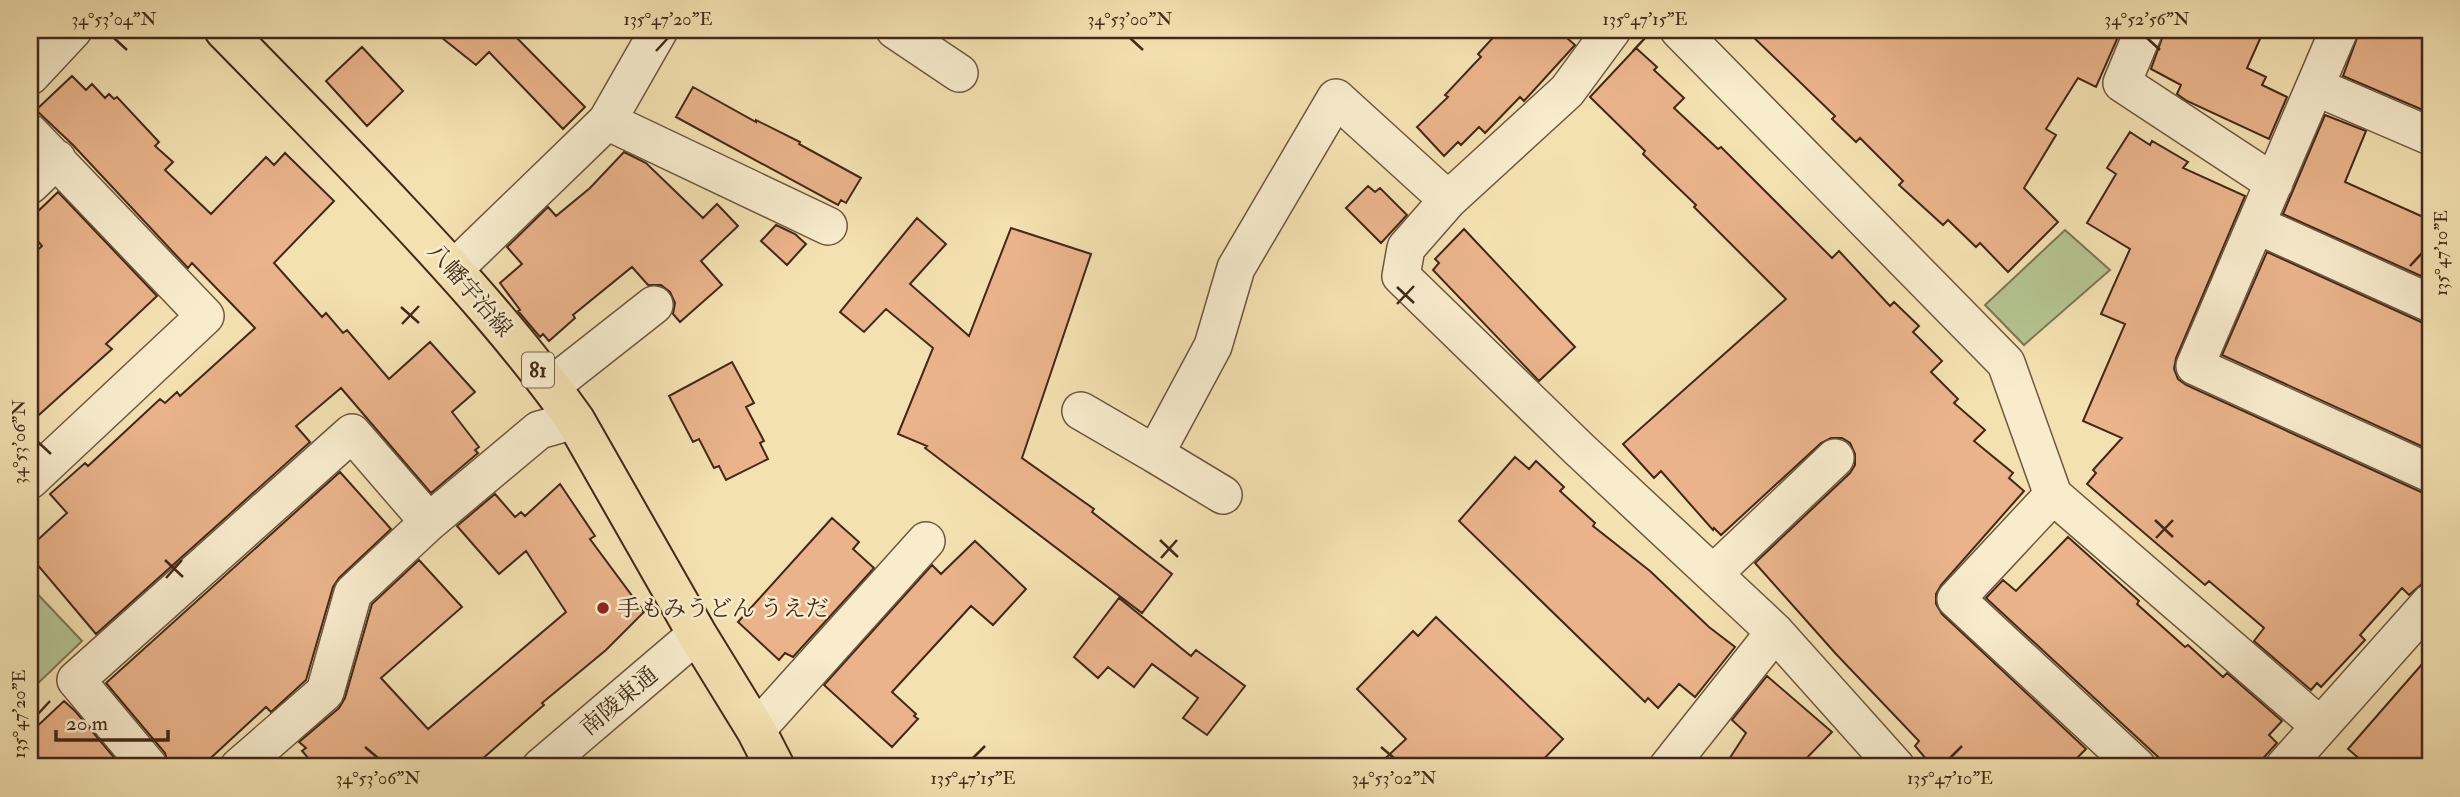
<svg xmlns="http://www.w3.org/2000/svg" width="2460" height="797" viewBox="0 0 2460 797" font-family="'IM FELL Double Pica','Noto Serif JP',serif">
<rect width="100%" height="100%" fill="#f4e1b2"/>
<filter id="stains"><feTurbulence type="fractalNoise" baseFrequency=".00286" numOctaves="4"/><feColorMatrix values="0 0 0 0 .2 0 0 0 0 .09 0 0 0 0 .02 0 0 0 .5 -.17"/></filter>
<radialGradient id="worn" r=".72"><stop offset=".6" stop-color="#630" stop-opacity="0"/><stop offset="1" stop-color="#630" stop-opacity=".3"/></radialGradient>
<!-- green -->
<path fill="#b5c491" stroke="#7c7654" stroke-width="2" d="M2065 230 2110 270 2024 345 1985 305Z
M30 586 82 641 30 691Z"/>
<!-- building -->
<path fill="#eab38b" stroke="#432817" stroke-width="2" d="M432 30H509L585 107 563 129 489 52 476 65Z
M1500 30H1558L1575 45 1524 101 1520 97 1485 133 1479 127 1461 145 1458 142 1444 156 1417 127 1448 97 1445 95 1476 62 1481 57 1478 54Z
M1746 30H2121L2096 87 2078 78 2046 129 2056 135 2024 188 2058 222 2008 272 1980 243 1976 247 1948 220 1943 225 1899 185 1903 181 1860 138 1856 142 1832 119 1835 116Z
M2165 30H2264L2247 68 2266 77 2262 85 2287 97 2269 139 2187 101 2177 94 2181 85 2151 69Z
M2360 30H2430V113L2343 76Z
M362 47 403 91 367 126 326 81Z
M1636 48 1657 67 1654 70 1684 98 1674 108 1718 149 1721 147 1832 258 1839 251 1890 306 1894 302 1919 326 1913 332 1942 361 1931 372 1958 399 1954 403 1985 430 1974 441 2013 473 2009 478 2024 491 1941 585 1936 594V604L1942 614 2086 749 2068 767H1933L1915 746 1919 741 1836 654 1755 563 1850 473 1855 465V454L1850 443 1842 438H1831L1821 443 1721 535 1714 528 1713 530 1661 471 1654 478 1623 444 1786 299 1694 207 1696 205 1643 154 1645 151 1590 97Z
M72 76 86 90 92 84 105 98 109 94 114 99 117 97 159 142 155 146 173 162 165 170 211 214 266 157 274 165 285 153 334 201 274 263 322 317 326 313 343 333 347 330 389 379 430 342 475 392 452 412 479 447 475 450 478 453 431 493 341 388 296 426 310 442 96 634 30 556V547L67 513 50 494 85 463 88 466 160 399 165 403 177 392 180 396 255 328 192 263 188 268 73 145 36 110Z
M693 87 756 122V120L800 142 799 144 861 178 846 203 841 200 838 205 676 117Z
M2325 115 2366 131 2345 182 2430 220V280L2283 214Z
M2130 132 2150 145 2152 141 2188 162 2183 168 2245 196 2176 358 2174 369 2178 379 2186 385 2421 492 2430 494V583H2423L2409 595 2402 588 2360 635 2365 640 2321 687 2317 683 2311 690 2254 641 2264 628 2209 581 2205 585 2087 484 2096 473 2093 470 2122 438 2083 421 2125 324 2101 314 2130 249 2087 223 2116 174 2107 168Z
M624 152 646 163 703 218 717 204 738 226 701 261 722 285 680 322 673 314 675 303 670 292 661 285H648L632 267 573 315 575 318 549 341 543 334 540 337 518 311 520 310 500 283 522 264 507 247 548 207 556 216 590 188Z
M1368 186 1375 192 1380 188 1407 215 1381 243 1346 208Z
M58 192 157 296 106 344 112 349 30 423V257L42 246 30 232V219Z
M917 218 946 244 910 284 969 336 1011 228 1091 254 1022 458 1094 509 1092 512 1172 574 1142 613 925 448 927 446 898 434 933 348 886 309 864 332 840 312Z
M776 225 795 234 806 244 787 265 761 241Z
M1464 229 1575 347 1539 381 1433 270 1439 263 1435 259Z
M2267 252 2421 322 2430 324V450L2222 355Z
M732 362 754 403 746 407 764 441 760 443 768 459 726 480 719 466 714 468 699 439 693 442 669 396Z
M1515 457 1529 469 1536 461 1564 487 1560 491 1595 523 1593 526 1650 571 1709 627 1735 647 1695 697 1679 684 1658 708 1648 698 1645 702 1459 521Z
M340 472 391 529 339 578 333 587 306 680 271 712 266 707 201 767H169L165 753 106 683Z
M560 484 595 536 590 539 644 612 606 650 542 703 544 705 473 767H316L302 751 306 748 299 742 339 708 345 698 372 604 419 560 462 607 381 678 428 729 566 612 526 551 499 574 457 526 495 494 515 517 521 512 525 516Z
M832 518 859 542 853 549 874 568 793 657 785 653 779 660 738 622Z
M2068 537 2139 601 2137 604 2185 647 2188 645 2223 677 2227 673 2282 721 2269 735 2277 743 2255 767H2169L1986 598 2003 580 2016 591Z
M975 541 1026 589 993 625 971 606 892 692 916 714 914 716 918 719 892 747 824 685 932 565 941 574Z
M1119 598 1191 656 1196 650 1245 686 1207 735 1183 718 1198 698 1152 664 1134 687 1108 667 1098 678 1074 657Z
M1436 617 1563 739 1536 767H1376L1406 739 1357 689 1413 631 1418 636Z
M2430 655V767H2369L2348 749Z
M1767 676 1832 732 1798 767H1724L1746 733 1732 720Z
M64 701 76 712 122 767H41L30 755V733Z"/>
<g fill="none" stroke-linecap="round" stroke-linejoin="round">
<!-- minor casing -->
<g stroke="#6f563e" stroke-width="40">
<path id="minor" d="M895 30 959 73
M1612 30 1567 91 1448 200 1406 248 1401 276 1579 449 1775 632 1896 767
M1679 30 2006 363 2053 495 1956 599 2137 767
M2144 30 2122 83 2274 183
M2339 30 2195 366 2430 473
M30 76 73 30
M2316 87 2430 136
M607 121 828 226
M30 133 205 316 30 480
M30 185 57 159
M2257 225 2430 303
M454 269 607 121 659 30
M551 386 654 305
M1081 411 1155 454 1213 346 1236 268 1336 98 1448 200
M1155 454 1223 495
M2053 495 2320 726
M1713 574 1835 458
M756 730 926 541
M149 767 76 680 352 433 429 522
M239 767 325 692 353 593 429 522 539 430 575 420
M541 767 697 634
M1668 767 1775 632
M2284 767 2430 603"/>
</g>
<!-- major casing -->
<g stroke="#432817" stroke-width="42">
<path id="major" d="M224 30C282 89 340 148 397 209 460 276 522 345 575 420L697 634 756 730 775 767"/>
</g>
<!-- minor -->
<use href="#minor" stroke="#f8eccd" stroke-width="37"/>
<!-- major -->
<use href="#major" stroke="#f4e1b2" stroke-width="38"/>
</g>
<!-- ticks -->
<path fill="none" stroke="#432817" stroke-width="2.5" d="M114 38 127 50M1130 38 1143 50M2147 38 2160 50M656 51 668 38M1633 51 1645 38M2410 266 2422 253M1397 287 1414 303M1397 304 1414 286M401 307 419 323M402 324 419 306M38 442 51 454M2155 520 2173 537M2156 538 2173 520M1160 540 1178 557M1161 558 1177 540M165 560 183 577M166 578 182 560M38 714 50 701M365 747 378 758M1381 747 1394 758M973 758 985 746M1950 758 1962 746"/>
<!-- markers -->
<circle fill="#8f2418" stroke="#f8eccd" stroke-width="2.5" cx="603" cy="608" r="7"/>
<g text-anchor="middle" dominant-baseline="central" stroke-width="5" stroke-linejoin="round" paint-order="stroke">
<!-- shield labels -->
<rect fill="#f8eccd" stroke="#79634e" stroke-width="2" x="522" y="352.5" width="32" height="35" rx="5"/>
<g font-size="21" font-weight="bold" fill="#432817">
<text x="538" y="370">81</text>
</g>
<!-- street labels -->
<g font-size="23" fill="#432817" stroke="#f8eccd">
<text transform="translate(470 290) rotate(49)">八幡宇治線</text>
<text transform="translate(619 701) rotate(-40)">南陵東通</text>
</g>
<!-- poi labels -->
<g font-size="23" fill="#432817" stroke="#f8eccd" text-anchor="start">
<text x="617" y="608">手もみうどん うえだ</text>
</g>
</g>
<!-- margin -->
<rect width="2460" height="797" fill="none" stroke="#f4e1b2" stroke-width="77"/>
<!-- scale -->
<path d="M56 730v10h112v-10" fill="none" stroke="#432817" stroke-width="3.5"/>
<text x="66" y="730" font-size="21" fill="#432817" stroke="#f8eccd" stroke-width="5" paint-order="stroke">20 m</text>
<rect x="38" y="38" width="2384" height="720" fill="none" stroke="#432817" stroke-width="2.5"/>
<g font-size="18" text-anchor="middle" fill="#432817">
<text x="114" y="25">34°53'04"N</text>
<text x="668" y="25">135°47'20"E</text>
<text x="1130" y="25">34°53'00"N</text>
<text x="1645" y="25">135°47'15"E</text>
<text x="2147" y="25">34°52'56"N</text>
<text transform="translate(2441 253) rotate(-90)" y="6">135°47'10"E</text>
<text transform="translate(19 442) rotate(-90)" y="6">34°53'06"N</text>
<text transform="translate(19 714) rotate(-90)" y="6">135°47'20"E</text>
<text x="378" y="784">34°53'06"N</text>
<text x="973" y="784">135°47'15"E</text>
<text x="1394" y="784">34°53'02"N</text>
<text x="1950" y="784">135°47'10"E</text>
</g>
<rect width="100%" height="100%" filter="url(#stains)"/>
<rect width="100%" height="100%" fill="url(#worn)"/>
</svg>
